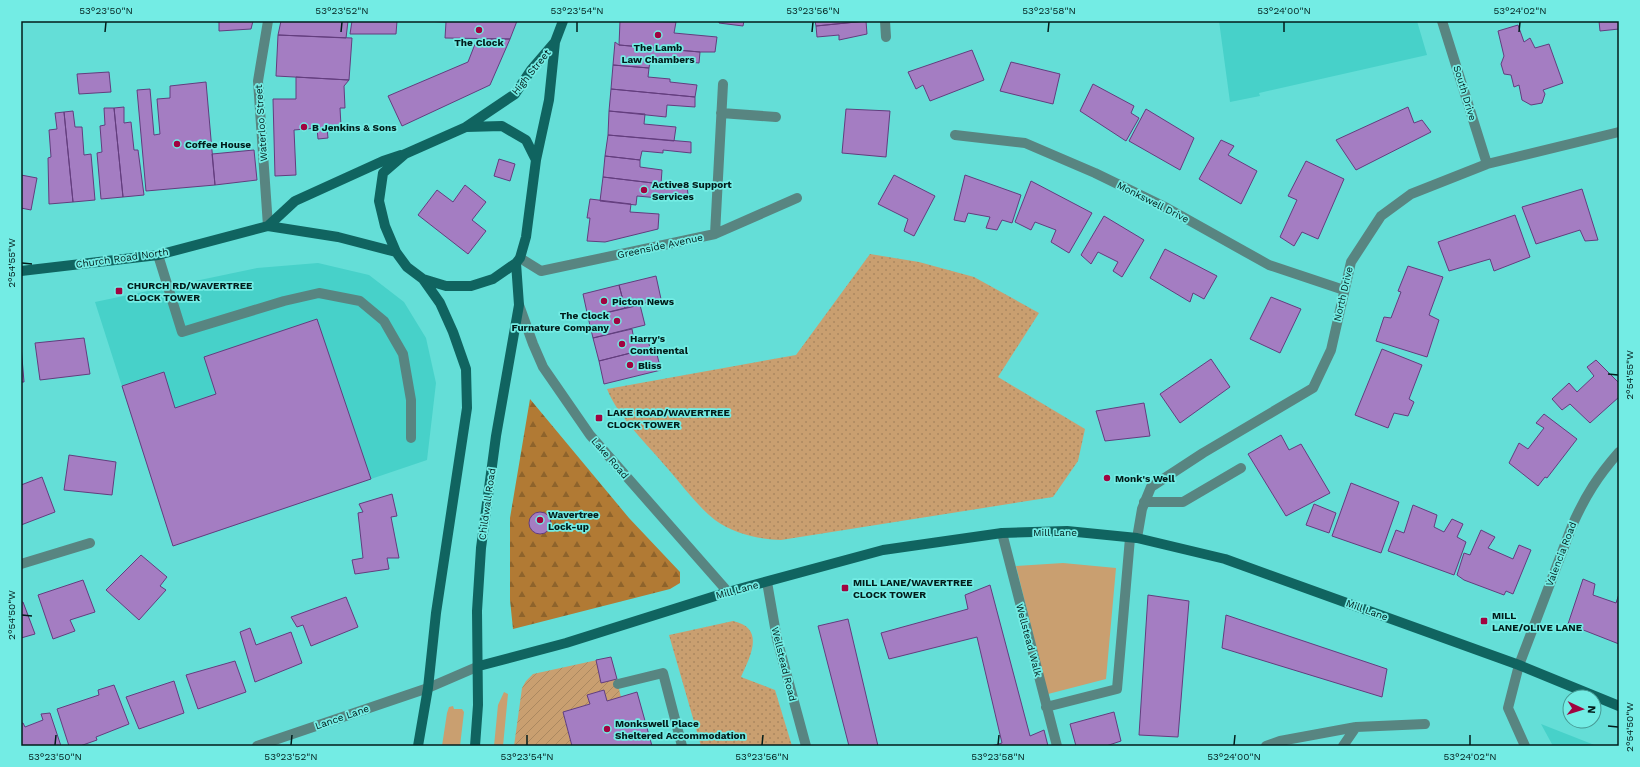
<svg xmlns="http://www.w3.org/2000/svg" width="1640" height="767" viewBox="0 0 1640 767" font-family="'Work Sans',sans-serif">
<defs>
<pattern id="forest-firs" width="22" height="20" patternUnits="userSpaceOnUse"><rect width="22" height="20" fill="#b17a34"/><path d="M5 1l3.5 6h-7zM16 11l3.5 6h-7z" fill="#8e632b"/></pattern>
<pattern id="park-dots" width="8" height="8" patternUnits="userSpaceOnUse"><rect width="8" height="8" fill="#c99f70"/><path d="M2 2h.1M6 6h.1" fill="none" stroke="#ab8860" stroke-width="1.8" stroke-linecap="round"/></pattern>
<pattern id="garden-furrows" width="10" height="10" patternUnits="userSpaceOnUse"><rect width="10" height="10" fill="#c99f70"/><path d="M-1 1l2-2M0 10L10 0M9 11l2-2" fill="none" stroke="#ab8860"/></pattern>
</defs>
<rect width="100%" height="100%" fill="#64ded7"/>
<!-- built -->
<path fill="#47d1c9" d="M1219 21H1417L1427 55 1259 93 1260 96 1230 102Z
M318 263 369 275 404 302 426 338 436 383 427 460 173 546 95 302 257 268Z
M1541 724 1597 746H1553Z"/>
<!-- grass -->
<path fill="#c99f70" d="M1063 563 1116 568 1106 679 1048 694 1016 566Z
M504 692 508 694 503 746H494L498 705Z
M453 706 454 709H462L464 712 460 746H442L447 713 449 707Z"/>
<!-- forest -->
<path fill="url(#forest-firs)" d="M530 399 629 518 680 572V583L670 589 513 629 510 600V518Z"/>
<!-- park -->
<path fill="url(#park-dots)" d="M870 254 919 262 974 277 1039 313 998 377 1085 429 1078 461 1053 497 781 540C758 539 734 534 715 520 697 506 683 486 668 469 648 445 618 417 607 389L796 355Z
M733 621C766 628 750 657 741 677L775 690 792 746H701L669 635Z"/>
<!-- garden -->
<path fill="url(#garden-furrows)" d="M611 657 621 697 607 701 604 690 588 695 590 704 563 712 572 746H514L522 688 526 681 533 674Z"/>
<!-- building -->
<path fill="#a47dc2" stroke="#633d7e" d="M213 21H253L251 29 219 31V22Z
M281 21H348L346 38 278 35Z
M352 21H397L396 34H350Z
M423 21H517L510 39 445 38 446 22Z
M620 21 676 22 674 33 717 37 715 52H700L619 45Z
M719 21H744L743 26 719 23Z
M815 21H866L816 26Z
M866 21 867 34 839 40V35L817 37 816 26Z
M1599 21H1619V29L1600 31Z
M1518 25 1524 42 1530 38 1535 48 1549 44 1563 83 1543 90 1545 94 1542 103 1531 105 1522 100 1519 85 1514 87 1511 75 1504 74 1501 64 1504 56 1498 31Z
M278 35 352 38 349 80 276 76Z
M477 39H510L490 85 402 126 388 96 468 62Z
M615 42 619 45 700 52 699 63 671 60 670 64 650 62 649 68 613 65Z
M972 50 984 80 930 101 923 85 916 89 908 72Z
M1011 62 1060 74 1053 104 1000 91Z
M613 65 649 68 648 77 670 79V82L697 85 695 97 611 89Z
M109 72 111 92 79 94 77 74Z
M296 77 349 80 344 86 345 108H340L341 126 327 128 328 138 318 139 317 128 294 130 296 175 275 176 273 99H296Z
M206 82 215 185 146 191 137 90 150 89 154 135 160 134 157 99 170 98V86Z
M1093 84 1134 106 1131 113 1139 118 1126 141 1080 111Z
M611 89 695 97V107L667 105 666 117 609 111Z
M124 107V123L131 122 134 150H138L144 195 123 197 114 108Z
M1408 107 1414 123 1422 120 1431 132 1356 170 1336 140Z
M104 108H114L123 197 101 199 97 153 102 152 100 126 105 125Z
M846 109 890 111 886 157 842 153Z
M1146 109 1194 138 1180 170 1129 141Z
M73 111 75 127H82L84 155 91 154 95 200 73 202 64 112Z
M609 111 645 114 644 124 676 127 674 141 608 135Z
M64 112 73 202 49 204 48 158 51 157 49 130 57 129 55 113Z
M608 135 691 142V153L663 150V153L642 151 640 160 605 156Z
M1221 140 1234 146 1228 155 1257 171 1241 204 1199 179Z
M254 150 257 180 215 185 212 154Z
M605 156 640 160V167L662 170 661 184 603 177Z
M499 159 515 164 510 181 494 176Z
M1306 161 1344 179 1318 239 1302 232 1294 246 1280 237 1297 200 1288 196Z
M21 175 37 178 31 210 21 208Z
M894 175 935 196 914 236 904 231 908 219 878 204Z
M965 175 1021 195 1012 223 1002 220 997 230 986 228 990 217 968 213 965 222 954 220Z
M603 177 678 186 687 185 688 195 677 197 659 195V198L637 196 636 205 600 201Z
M1031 181 1092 213 1069 253 1051 242 1056 230 1035 222 1031 230 1015 222Z
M465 185 486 202 472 220 486 231 468 254 418 215 437 190 453 202Z
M1582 189 1598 240 1585 241 1580 230 1536 244 1522 207Z
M590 199 631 204 630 212 659 214 658 229 605 242 587 241 590 218H587Z
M1515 215 1530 257 1494 271 1490 259 1449 271 1438 242Z
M1104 216 1144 240 1122 277 1113 271 1118 262 1098 252 1091 264 1081 255Z
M1165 249 1217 276 1204 299 1193 293 1190 302 1150 278Z
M1408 266 1443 277 1429 315 1439 320 1427 357 1376 341 1384 317 1391 318 1401 292 1398 291Z
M656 276 661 299 625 308 619 285Z
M619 285 625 308 588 317 583 294Z
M1271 297 1301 309 1280 353 1250 339Z
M640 305 645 325 593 338 588 317Z
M317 319 371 479 173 546 122 386 164 372 175 408 216 394 204 357Z
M632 329 634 340 647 336 650 348 599 361 593 338Z
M84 338 90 374 40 380 35 343Z
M21 346 24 382H21Z
M655 347 661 370 604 384 599 361Z
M1382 349 1422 365 1409 399 1414 402 1408 416 1394 413 1388 428 1355 415Z
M1211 359 1230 387 1180 423 1160 394Z
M1596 360 1619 383V397L1590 423 1570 404 1562 410 1552 399 1569 383 1577 392 1594 376 1587 367Z
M1144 403 1150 436 1105 441 1096 411Z
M1544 414 1577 439 1547 478 1545 477 1538 486 1509 463 1519 443 1528 449 1544 428 1536 423Z
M1281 435 1289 450 1301 444 1330 493 1286 516 1248 454Z
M69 455 116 462 112 495 64 490Z
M42 477 55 512 21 525V485Z
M1351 483 1399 502 1381 553 1332 536Z
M392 494 397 516 391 517 399 558H387L389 569 355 574 352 560 363 558 358 513 363 512 359 504Z
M1314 504 1336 513 1329 533 1306 525Z
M1413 505 1437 515 1434 527 1444 532 1452 519 1463 524 1457 537 1466 542 1454 575 1388 551 1396 530 1404 533Z
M529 523a11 11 0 1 1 22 0a11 11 0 1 1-22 0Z
M1481 530 1495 537 1488 548 1513 559 1519 545 1531 550 1513 594 1506 591 1504 595 1464 580 1457 575 1464 553 1470 555Z
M141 555 167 577 160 586 166 590 139 620 106 590Z
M1583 579 1595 584 1593 595 1616 603 1619 594V644L1568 624Z
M83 580 95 612 70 620 75 631 53 639 38 595Z
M990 585 1030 736 1044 730 1048 746H991L1002 743 977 637 889 659 881 633 968 609 965 595Z
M1148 595 1189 601 1178 737 1139 735Z
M346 597 358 627 311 646 303 625 297 627 291 617Z
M21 602H23L35 634 21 638Z
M1226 615 1387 669 1382 697 1222 648Z
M848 619 878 746H849L818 626Z
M250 628 256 645 291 632 302 663 255 682 240 632Z
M611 657 617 679 601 683 596 660Z
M235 661 246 692 198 709 186 675Z
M174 681 184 713 139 729 126 697Z
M114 685 129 724 96 737 97 740 80 746H69L57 709 99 695 98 690Z
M604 690 607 701 637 692 652 746H572L563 712 590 704 587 695Z
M1114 712 1121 741 1106 746H1076L1070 724Z
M50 713 61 746H21V723H23L25 727 43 720 41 714Z"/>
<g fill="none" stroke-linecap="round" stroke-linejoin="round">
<!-- lane -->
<path stroke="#588581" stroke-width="10" d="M158 255 182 332 284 301 319 293 360 301 384 321 403 354 411 400V438
M1144 502H1183L1241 468
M1266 746 1280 741 1356 727 1425 724
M1343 746 1356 727"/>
<!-- street -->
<path stroke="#588581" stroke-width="10" d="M268 21 258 81 268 226
M885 21 886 37
M1442 21 1487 164
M721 113 776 117
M955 135 1025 143 1095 173 1167 208 1269 265 1344 290
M715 234 723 84
M520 258 541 271 715 234 797 198
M519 305 533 344 543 367 590 435 728 592
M1002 533 1057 746
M1137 538 1142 509 1151 487 1203 453 1313 388 1331 350 1351 262 1381 216 1411 194 1487 164 1619 132
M21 564 90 543
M767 582 777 639 806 746
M618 684 663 673 682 746
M1046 707 1117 689 1130 538
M257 746 428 688 479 666
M1525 746 1508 708 1519 665 1572 526C1585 496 1598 476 1619 452"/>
<!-- secondary -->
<path stroke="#106460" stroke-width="10" d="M466 127 515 94 531 70 555 42
M536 160 526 140 502 126 466 127 405 154 383 173 379 201 385 226 396 252 407 267 423 279 446 286H471L493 279 516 263 520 258 526 237 536 160 549 100 555 42 563 21
M268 226 295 201 383 161 401 155
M21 271 158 255 268 226 338 237 396 252
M479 666 566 643 728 592 883 550 1002 533 1067 531 1137 538 1225 559 1519 665 1619 706
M418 746 428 688 436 613 467 408 466 369 453 332 440 303 423 279
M475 746 478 705 477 611 481 548 496 436 519 305 516 263"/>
</g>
<!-- ticks -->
<path fill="none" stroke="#021d1b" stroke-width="1.5" d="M105 32 106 22M341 32 342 22M577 32V22M812 32 813 22M1048 32 1049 22M1284 32V22M1519 32 1520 22M22 263 32 264M1608 374 1618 375M22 615 32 616M1608 726 1618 727M55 745 56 735M291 745 292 735M527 745V735M762 745 763 735M998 745 999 735M1234 745 1235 735M1470 745V735"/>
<!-- markers -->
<g fill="#a10340" stroke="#73ece4" stroke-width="1.5">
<circle cx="479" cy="30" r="4"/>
<circle cx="658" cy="35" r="4"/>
<circle cx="304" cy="127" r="4"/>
<circle cx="177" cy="144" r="4"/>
<circle cx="644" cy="190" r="4"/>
<rect x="115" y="287" width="8" height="8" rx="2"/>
<circle cx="604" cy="301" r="4"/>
<circle cx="617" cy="321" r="4"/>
<circle cx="622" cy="344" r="4"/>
<circle cx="630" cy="365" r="4"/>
<rect x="595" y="414" width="8" height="8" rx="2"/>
<circle cx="1107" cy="478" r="4"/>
<circle cx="540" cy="520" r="4"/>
<rect x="841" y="584" width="8" height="8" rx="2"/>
<rect x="1480" y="617" width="8" height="8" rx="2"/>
<circle cx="607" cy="729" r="4"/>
</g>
<g text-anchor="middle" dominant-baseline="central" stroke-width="3.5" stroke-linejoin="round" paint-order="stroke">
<!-- poi labels -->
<g font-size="10" font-weight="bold" fill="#021d1b" stroke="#73ece4" text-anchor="start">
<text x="479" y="42" text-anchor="middle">The Clock</text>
<text x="658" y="47" text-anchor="middle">The Lamb<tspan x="658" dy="12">Law Chambers</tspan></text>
<text x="312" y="127">B Jenkins &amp; Sons</text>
<text x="185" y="144">Coffee House</text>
<text x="652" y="184">Active8 Support<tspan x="652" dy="12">Services</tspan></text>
<text x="127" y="285">CHURCH RD/WAVERTREE<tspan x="127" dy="12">CLOCK TOWER</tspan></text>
<text x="612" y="301">Picton News</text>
<text x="609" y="315" text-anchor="end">The Clock<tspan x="609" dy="12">Furnature Company</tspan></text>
<text x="630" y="338">Harry's<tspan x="630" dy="12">Continental</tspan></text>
<text x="638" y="365">Bliss</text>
<text x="607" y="412">LAKE ROAD/WAVERTREE<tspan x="607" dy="12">CLOCK TOWER</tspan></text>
<text x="1115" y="478">Monk's Well</text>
<text x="548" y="514">Wavertree<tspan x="548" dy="12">Lock-up</tspan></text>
<text x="853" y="582">MILL LANE/WAVERTREE<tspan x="853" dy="12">CLOCK TOWER</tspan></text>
<text x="1492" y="615">MILL<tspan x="1492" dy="12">LANE/OLIVE LANE</tspan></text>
<text x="615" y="723">Monkswell Place<tspan x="615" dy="12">Sheltered Accommodation</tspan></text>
</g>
<!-- street labels -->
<g font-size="10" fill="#021d1b" stroke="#73ece4">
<text transform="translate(531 72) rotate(-51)">High Street</text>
<text transform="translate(1465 93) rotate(73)">South Drive</text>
<text transform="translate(261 123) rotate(-94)">Waterloo Street</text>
<text transform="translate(1153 202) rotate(27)">Monkswell Drive</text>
<text transform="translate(660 246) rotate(-12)">Greenside Avenue</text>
<text transform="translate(122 258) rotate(-8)">Church Road North</text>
<text transform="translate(1343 294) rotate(-77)">North Drive</text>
<text transform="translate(610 458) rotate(49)">Lake Road</text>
<text transform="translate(487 504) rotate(-82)">Childwall Road</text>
<text x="1055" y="532">Mill Lane</text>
<text transform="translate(1561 554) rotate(-69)">Valencia Road</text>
<text transform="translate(737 590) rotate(-15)">Mill Lane</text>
<text transform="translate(1367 610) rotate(20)">Mill Lane</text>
<text transform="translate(1029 640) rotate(75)">Wellstead Walk</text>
<text transform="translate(784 664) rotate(76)">Wellstead Road</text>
<text transform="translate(342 717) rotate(-19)">Lance Lane</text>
</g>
</g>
<!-- border -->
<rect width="1640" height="767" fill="none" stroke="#73ece4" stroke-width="44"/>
<!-- north arrow -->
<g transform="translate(1582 709) rotate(94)"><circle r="19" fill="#73ece4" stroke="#469994"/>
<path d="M0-3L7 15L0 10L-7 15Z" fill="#a10340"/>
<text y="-6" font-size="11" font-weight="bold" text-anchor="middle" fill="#021d1b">N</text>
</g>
<rect x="22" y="22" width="1596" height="723" fill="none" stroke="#021d1b" stroke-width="1.5"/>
<g font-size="10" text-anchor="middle" fill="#021d1b">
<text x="106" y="14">53°23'50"N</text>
<text x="342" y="14">53°23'52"N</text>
<text x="577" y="14">53°23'54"N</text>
<text x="813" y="14">53°23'56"N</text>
<text x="1049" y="14">53°23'58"N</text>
<text x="1284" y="14">53°24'00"N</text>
<text x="1520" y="14">53°24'02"N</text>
<text transform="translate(11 263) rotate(-90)" y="4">2°54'55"W</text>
<text transform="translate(1629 375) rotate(-90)" y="4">2°54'55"W</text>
<text transform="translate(11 615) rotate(-90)" y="4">2°54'50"W</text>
<text transform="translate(1629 727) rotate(-90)" y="4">2°54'50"W</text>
<text x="55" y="760">53°23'50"N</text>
<text x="291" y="760">53°23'52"N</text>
<text x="527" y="760">53°23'54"N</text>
<text x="762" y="760">53°23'56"N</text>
<text x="998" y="760">53°23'58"N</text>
<text x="1234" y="760">53°24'00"N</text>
<text x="1470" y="760">53°24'02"N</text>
</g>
</svg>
